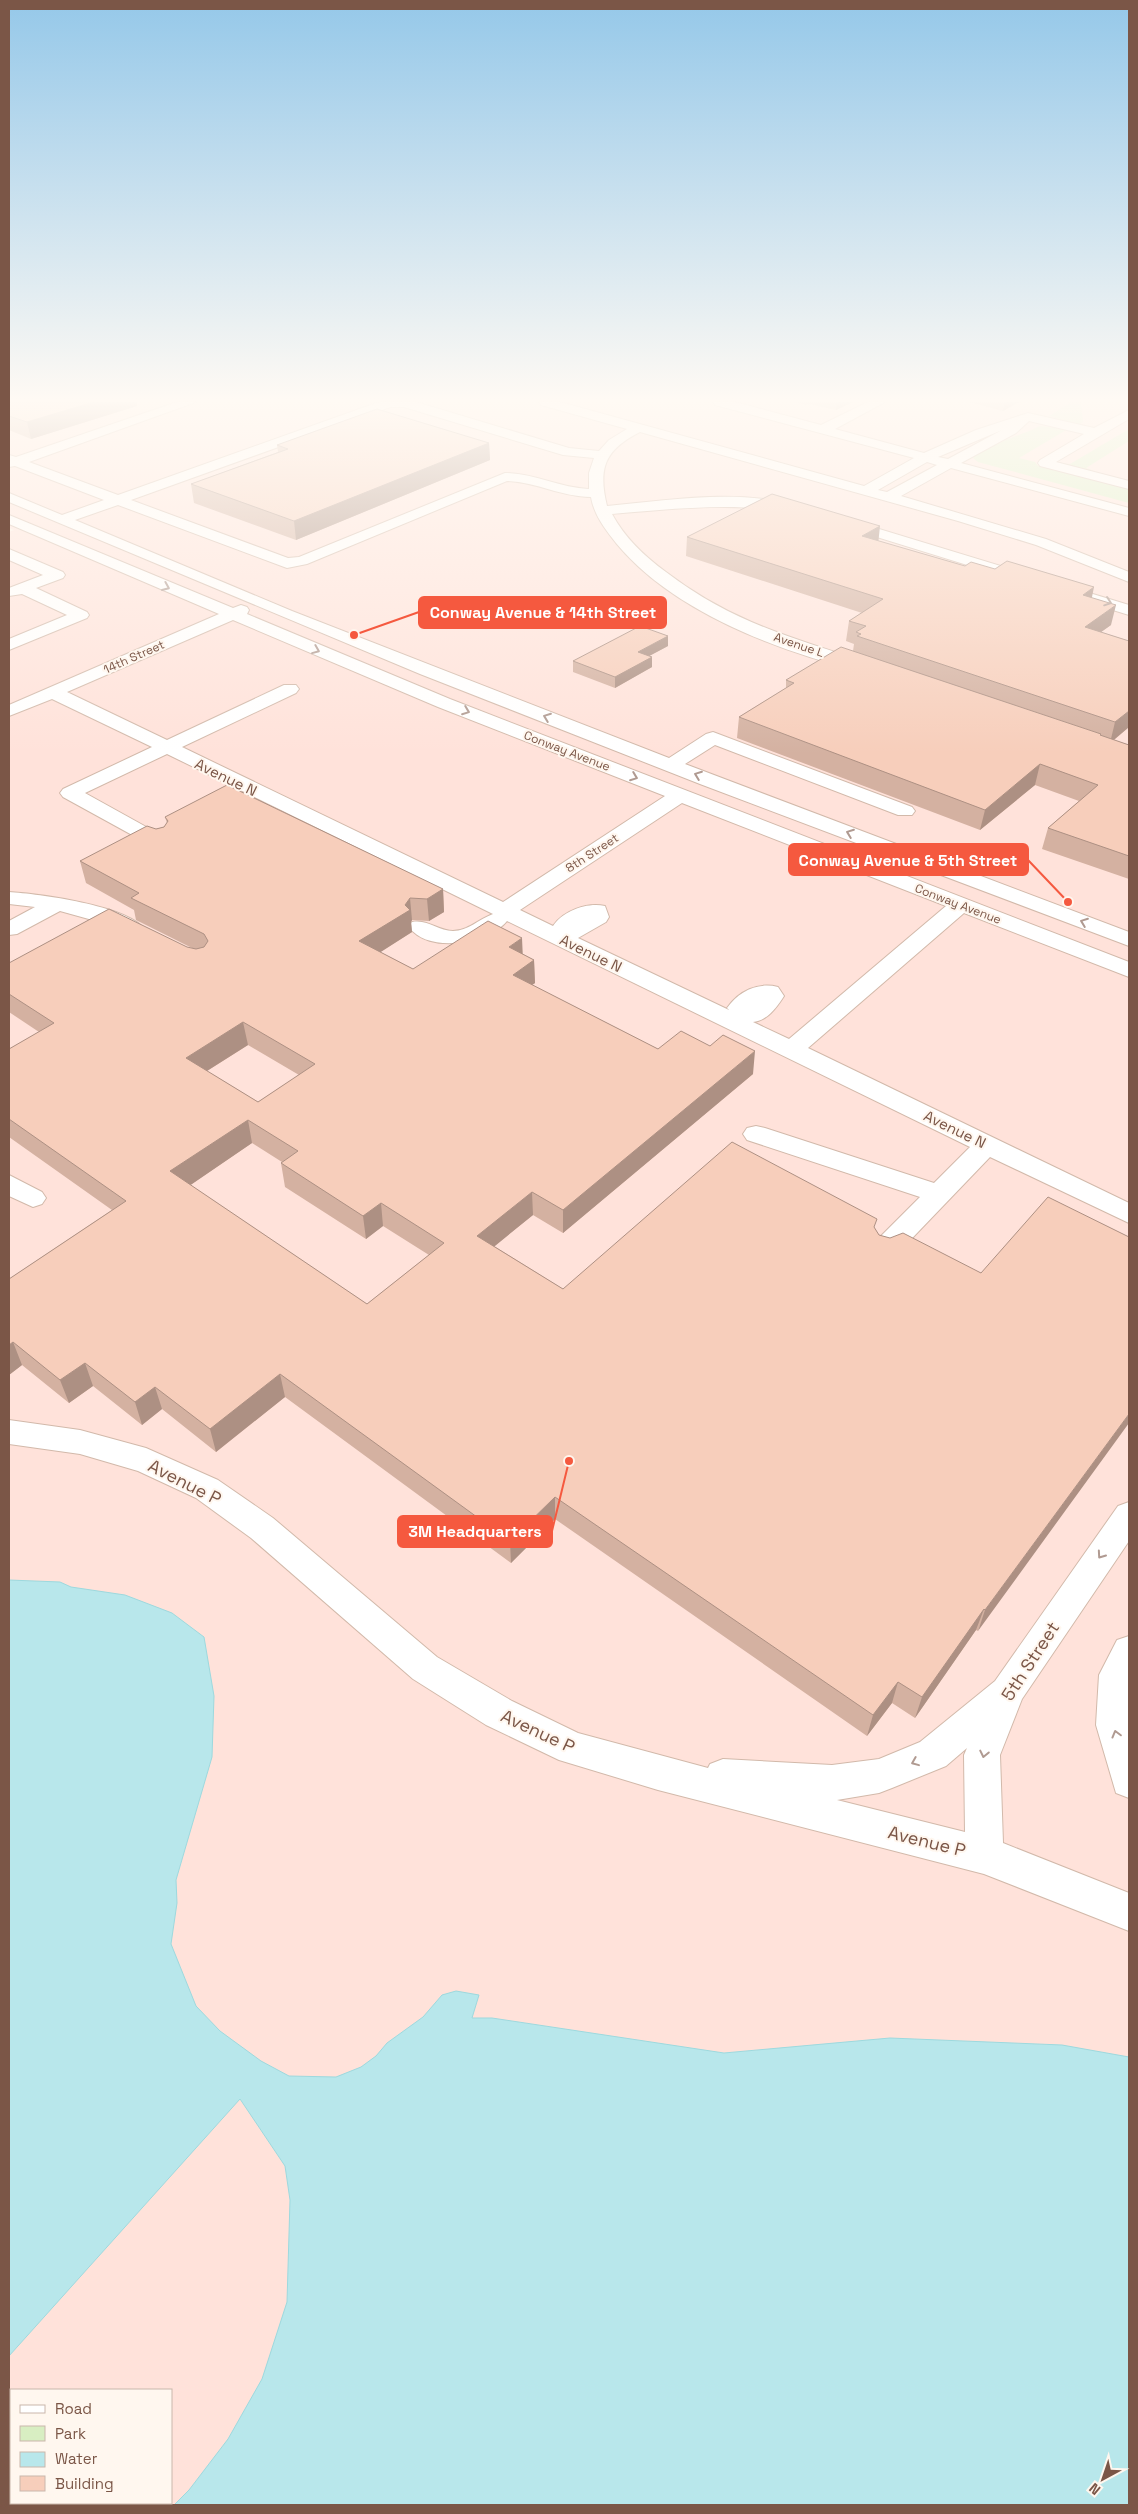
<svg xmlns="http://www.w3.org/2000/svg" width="1138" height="2514" viewBox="0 0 1138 2514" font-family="'Space Grotesk',sans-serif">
<rect width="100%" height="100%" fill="#fff3e6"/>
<!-- commercial -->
<path fill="#ffe2da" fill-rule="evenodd" d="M9 402H1129V2505H9V532L14 530 9 528ZM11 2390H171V2503H11Z"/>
<!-- green -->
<path fill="#d8eec2" d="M1071 402H1081L1083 422 1078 425 1049 416Z
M1040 426 1068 429 1019 458 1035 462 1038 466 1129 489V503L978 462 973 458C981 447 1025 434 1040 426Z
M1129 429V441L1086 468 1094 471 1059 463 1070 464Z"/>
<!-- water -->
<path fill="#b8e7eb" stroke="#9dd9de" d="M9 1580 60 1582 71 1587 125 1595 172 1613 204 1637 214 1696 212 1757 176 1880 177 1903 171 1944 196 2006 220 2031 261 2061 289 2076 336 2077 361 2067 376 2056 387 2043 423 2017 442 1995 456 1991 479 1995 472 2018H492L724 2053 890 2038 1062 2045 1129 2057V2505H174L189 2490 228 2439 262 2379 287 2302 290 2200 285 2166 240 2099 9 2356Z"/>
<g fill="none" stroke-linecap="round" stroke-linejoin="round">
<!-- minor casing -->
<g stroke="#d2b9aa" stroke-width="2">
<path id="minor" d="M177 402H196L29 462 118 495 379 402H416L569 448 599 451 609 440 627 429 541 405 539 402H560L864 486 914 458 715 405 713 402H735L821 425 868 402H885L835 429 924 453 976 430 1028 413 1094 428 1129 410V419L1056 462 1129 481V489L1040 466 1038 463 1040 460 1084 434 1029 421 1016 433 961 463 1129 508V516L951 468 901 496 1046 539 1129 572V582L1036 545 958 521 640 432C604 450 598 469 607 506 670 500 735 489 797 505L799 508 792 512C731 502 672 509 612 514 625 538 644 556 666 572 731 622 793 638 869 663L872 667 869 671 863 672C778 651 673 612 616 543 605 529 594 515 591 497 562 497 536 482 507 481L307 564 287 568 118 505 75 520 292 611 669 758 706 734 713 732 912 807 915 811 912 815H898L715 745 685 764 1129 932V946L700 784 420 674 9 502V493L62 515 104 500 15 466 9 467V455L16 457ZM390 407H404L563 455 594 458 589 473V489C560 488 534 473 505 473L299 557 288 558 131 500ZM1002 430 948 459 938 457ZM927 462 937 465 887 492 878 490Z
M9 515 233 608 241 605 247 607 249 610 247 614 450 699 1129 962V977L964 913 808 1048 1129 1203V1223L990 1157 895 1256 885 1259 875 1256 871 1249 875 1242 920 1197 747 1140 743 1134 747 1128 756 1126 765 1128 934 1183 970 1147 507 921C488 944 428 954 409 927L412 922C428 919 438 931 453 931 468 931 479 919 493 914L167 754 85 793 168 839 171 843 168 847 161 849 154 847 63 797 60 793 63 789 152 747 52 699 9 716V705L219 614 9 524ZM233 620 438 707 665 796 503 902 182 747 296 693 299 689 296 685H284L167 740 67 692ZM682 803 946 906 789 1039 753 1022C767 1021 777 1007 784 996L778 987C758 982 739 991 727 1008L729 1010 578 938 606 922 609 917 605 906C587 902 563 911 553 926L520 910Z
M843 518 1129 605V615L838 525 836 522Z
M9 549 63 572 65 575 63 578 36 588 87 612 89 615 87 618 9 650V639L67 615 22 594 9 596V588L43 575 9 560Z
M9 892C38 894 128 905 145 930L142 935 134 937 126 935 96 921 60 911 17 934 9 935V921L35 907 9 904Z
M9 1175 42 1192 46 1198 42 1204 33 1207 9 1196Z
M9 1420 80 1430 146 1448 218 1480 273 1518 437 1657 512 1701 578 1733 708 1768 710 1764 723 1759 832 1765 879 1759 920 1742 995 1681 1118 1506 1129 1502V1541L1022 1699 1000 1755 1003 1843 1129 1893V1931L984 1874 658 1790 559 1760 486 1725 413 1679 251 1538 196 1498 138 1471 80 1454 9 1444ZM967 1748 964 1755 965 1832 837 1800 879 1793 892 1788 946 1766Z
M1129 1636V1798L1116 1793 1096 1725 1099 1675 1117 1640Z"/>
</g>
<!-- minor -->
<use href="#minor" fill="#fff" fill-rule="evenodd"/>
</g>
<!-- wall -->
<path fill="#d4b1a1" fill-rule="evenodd" d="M9 402H137V406L31 439 9 430Z
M796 402H853L836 410 809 404 806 405Z
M969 402H1019L1003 411Z
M489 443 490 460 296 540 194 503 191 484 278 452 277 445Z
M687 537 878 541 965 566 1092 598 1111 625 1101 632 1129 641V727L1114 740 1129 745V879L1042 849 1048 828 1079 801 1035 785 980 830 737 738 739 717 786 688V680L853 651 854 644 846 641 849 621 862 613 686 556Z
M668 646 649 656 652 667 615 688 573 672V661Z
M165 817 443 889 444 912 429 921 412 920 411 922 412 932 380 952 413 969 523 954 534 960 535 983 532 985 658 1049 753 1074 563 1233 533 1215 494 1246 563 1289 875 1229 879 1235 981 1273 1129 1237 978 1631 976 1630 915 1718 892 1703 867 1736 555 1519 511 1563 285 1397 216 1452 162 1409 142 1425 93 1386 69 1403 22 1365 9 1375V1279L112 1210 9 1137V1049L39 1032 9 1012V963L187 947 194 949 136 920 134 910 86 883 80 861 156 829 164 827 167 823ZM248 1045 299 1075 258 1102 207 1071ZM252 1143 282 1162 281 1163 285 1187 366 1239 383 1226 429 1255 367 1304 190 1185Z"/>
<!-- shaded-wall -->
<path fill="#ad9083" d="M94 402H137V406L31 439 27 422Z
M837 402H853L836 410Z
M1005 402H1019L1003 411Z
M489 443 490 460 296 540 294 521Z
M880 526 878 545 862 536Z
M1094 587 1090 607 1083 595Z
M1116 605 1111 625 1080 647 1085 627Z
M668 636V646L638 662V652Z
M652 657V667L615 688V677Z
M1129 711V727L1110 743 1115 722Z
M1040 764 1035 785 980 830 985 810Z
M443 889 444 912 429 921 427 899Z
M410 898 412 920 411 922 412 932 362 964 359 941 405 905Z
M522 938 523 960 509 947Z
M534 960 535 983 513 998V975Z
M243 1022 248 1045 191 1081 186 1058Z
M755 1051 753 1074 563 1233V1210Z
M248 1120 252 1143 176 1195 170 1171Z
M532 1192 533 1215 479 1259 477 1236Z
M381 1203 383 1226 366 1239 363 1216Z
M13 1342 22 1365 9 1375V1345Z
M85 1363 93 1386 69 1403 60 1380Z
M280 1374 285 1397 216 1452 210 1429Z
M155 1387 162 1409 142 1425 135 1402Z
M1129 1414V1423L978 1631 985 1610Z
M555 1497V1519L511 1563 510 1541Z
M984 1609 976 1630 915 1718 922 1697Z
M898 1682 892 1703 867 1736 873 1715Z"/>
<!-- building -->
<path fill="#f7cebb" stroke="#ad9083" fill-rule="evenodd" d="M9 402H94L27 422 9 416Z
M377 409 489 443 294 521 191 484 288 449 277 445Z
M772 494 880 526 862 536 965 566 971 562 995 569 1007 561 1094 587 1083 595 1116 605 1085 627 1129 641V711L1115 722 857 636 861 634 856 632 866 626 849 621 883 599 687 537Z
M640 626 668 636 638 652 652 657 615 677 573 661Z
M841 647 1101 734 1100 735 1129 745V856L1048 828 1098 785 1040 764 985 810 739 717 794 683 786 680Z
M227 785 443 889 427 899 410 898 405 905 410 910 359 941 413 969 488 921 522 938 509 947 534 960 513 975 658 1049 681 1031 710 1046 723 1035 755 1051 563 1210 532 1192 477 1236 563 1289 732 1142 877 1219 874 1227 879 1235 890 1238 903 1233 981 1273 1048 1197 1129 1237V1414L985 1610 984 1609 922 1697 898 1682 873 1715 555 1497 510 1541 280 1374 210 1429 155 1387 135 1402 85 1363 60 1380 13 1342 9 1345V1279L126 1201 9 1119V1049L54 1023 9 994V963L109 909 187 947 196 949 204 947 208 941 204 934 131 898 139 893 80 861 147 826 156 829 164 827 168 821 165 817ZM243 1022 315 1064 258 1102 186 1058ZM248 1120 298 1151 281 1163 363 1216 381 1203 444 1243 367 1304 170 1171Z"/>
<!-- one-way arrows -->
<defs><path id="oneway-chevron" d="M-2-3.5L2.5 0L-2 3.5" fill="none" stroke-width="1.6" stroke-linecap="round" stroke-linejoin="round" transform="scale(1.25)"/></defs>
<g stroke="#b09a91">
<use href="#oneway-chevron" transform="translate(166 587) rotate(23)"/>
<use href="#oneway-chevron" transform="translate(1108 602) rotate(19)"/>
<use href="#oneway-chevron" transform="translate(316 650) rotate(22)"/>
<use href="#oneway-chevron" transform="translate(466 711) rotate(21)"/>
<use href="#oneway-chevron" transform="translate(547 717) rotate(-159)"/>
<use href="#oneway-chevron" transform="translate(698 775) rotate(-159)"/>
<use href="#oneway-chevron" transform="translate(634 777) rotate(21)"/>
<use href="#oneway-chevron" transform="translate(850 833) rotate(-159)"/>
<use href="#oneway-chevron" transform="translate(1084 922) rotate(-159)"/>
<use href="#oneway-chevron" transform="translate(1101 1555) rotate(125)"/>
<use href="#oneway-chevron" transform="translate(1116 1734) rotate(-105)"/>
<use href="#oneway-chevron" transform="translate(984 1754) rotate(102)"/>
<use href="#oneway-chevron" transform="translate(915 1762) rotate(158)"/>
</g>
<!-- sky -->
<linearGradient id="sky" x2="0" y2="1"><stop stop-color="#95c8e9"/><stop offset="0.53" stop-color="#fffaf4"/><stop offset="1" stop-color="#fffaf4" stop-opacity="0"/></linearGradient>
<rect width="1138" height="754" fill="url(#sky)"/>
<g text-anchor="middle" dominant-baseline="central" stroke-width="4" stroke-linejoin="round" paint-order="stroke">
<!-- far-street labels -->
<g font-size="12" fill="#7b5647" stroke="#fff7ef">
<text transform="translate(799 645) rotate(19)">Avenue L</text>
<text transform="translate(134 657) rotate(-24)">14th Street</text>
<text transform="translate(567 751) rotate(21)">Conway Avenue</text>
<text transform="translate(592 853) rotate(-33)">8th Street</text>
<text transform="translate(958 904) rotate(21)">Conway Avenue</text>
</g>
<!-- street labels -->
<g font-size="15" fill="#7b5647" stroke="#fff7ef">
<text transform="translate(226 777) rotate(26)">Avenue N</text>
<text transform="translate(591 953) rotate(26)">Avenue N</text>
<text transform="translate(955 1129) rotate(26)">Avenue N</text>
</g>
<!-- near-street labels -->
<g font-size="18" fill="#7b5647" stroke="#fff7ef">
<text transform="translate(185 1482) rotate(27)">Avenue P</text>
<text transform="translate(1030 1661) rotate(-57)">5th Street</text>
<text transform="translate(538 1731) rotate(25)">Avenue P</text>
<text transform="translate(927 1841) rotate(14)">Avenue P</text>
</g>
</g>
<!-- callouts -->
<path fill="none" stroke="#f5593f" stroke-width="2" d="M354 635L419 612M1068 902L1028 860M569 1461L552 1531"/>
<g fill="#f5593f" stroke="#fff7ef" stroke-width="2">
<circle cx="354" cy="635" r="5"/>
<circle cx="1068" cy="902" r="5"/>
<circle cx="569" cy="1461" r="5"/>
</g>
<g fill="#f5593f" stroke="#f5593f" stroke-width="2">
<rect x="419" y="597" width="247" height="31" rx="5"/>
<rect x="789" y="844" width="239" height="31" rx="5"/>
<rect x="398" y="1516" width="154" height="31" rx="5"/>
</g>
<g font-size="16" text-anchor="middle" font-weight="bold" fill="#fff">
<text x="543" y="618">Conway Avenue &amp; 14th Street</text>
<text x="908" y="866">Conway Avenue &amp; 5th Street</text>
<text x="475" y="1537">3M Headquarters</text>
</g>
<!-- border -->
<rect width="1138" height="2514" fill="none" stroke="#7b5647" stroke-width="20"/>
<!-- legend -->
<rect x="10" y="2389" width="162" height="115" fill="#fff7ef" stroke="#cab7ac"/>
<rect x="20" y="2405" width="25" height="8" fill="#ffffff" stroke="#cab7ac"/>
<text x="55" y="2414" font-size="15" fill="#7b5647">Road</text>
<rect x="20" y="2426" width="25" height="15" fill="#d8eec2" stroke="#cab7ac"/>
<text x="55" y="2439" font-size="15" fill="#7b5647">Park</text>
<rect x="20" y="2452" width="25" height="15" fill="#b8e7eb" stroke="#cab7ac"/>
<text x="55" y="2464" font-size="15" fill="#7b5647">Water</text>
<rect x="20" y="2476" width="25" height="15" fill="#f7cebb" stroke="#cab7ac"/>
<text x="55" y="2489" font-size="15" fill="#7b5647">Building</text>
<!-- north arrow -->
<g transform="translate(1103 2479) rotate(220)" stroke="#fff7ef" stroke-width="4" paint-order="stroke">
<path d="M0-4L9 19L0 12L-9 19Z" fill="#7b5647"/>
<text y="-8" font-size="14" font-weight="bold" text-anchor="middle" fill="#7b5647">N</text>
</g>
</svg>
